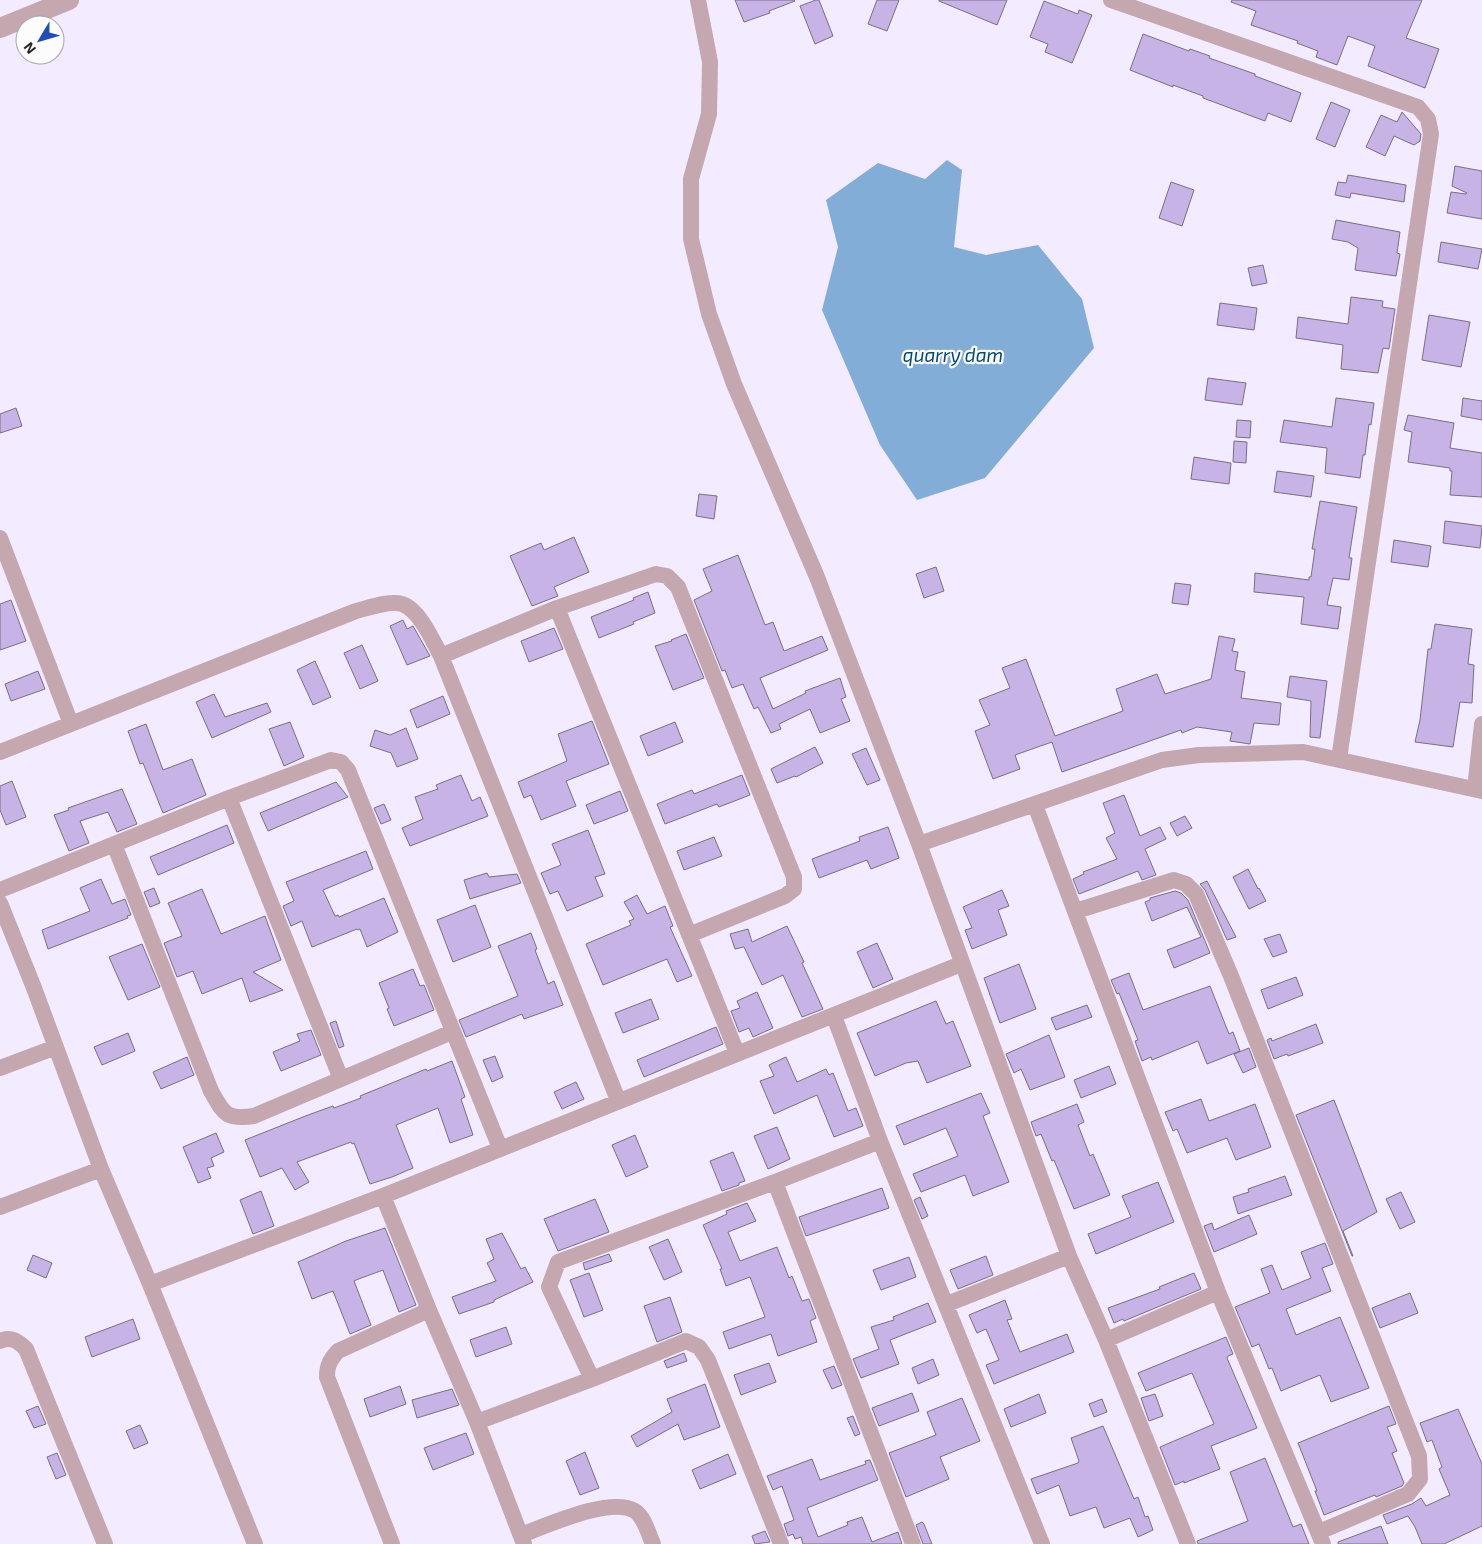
<svg xmlns="http://www.w3.org/2000/svg" width="1482" height="1544" viewBox="0 0 1482 1544" font-family="'Exo 2',sans-serif">
<rect width="100%" height="100%" fill="#f3ebff"/>
<!-- water -->
<path fill="#82add7" d="M947 160 962 170 954 247 986 255 1038 245 1082 299 1094 348 985 478 917 500 880 445 822 310 838 247 826 200 878 163 925 179Z"/>
<!-- building -->
<path fill="#c8b3e7" stroke="#786f85" d="M735 0H794L795 1 769 11 770 13 744 22Z
M816 0H819L833 36 815 44 800 6Z
M877 0H899L887 31 868 24Z
M939 0H1007L997 25 939 1Z
M1232 0H1422L1406 38 1439 49 1425 88 1368 66 1375 46 1348 36 1337 65 1316 57 1318 51 1297 43 1298 41 1251 25 1256 11 1231 2Z
M1044 1 1078 14 1079 10 1092 15 1072 63 1045 52 1048 44 1030 37Z
M1143 34 1189 51 1190 49 1210 56 1209 58 1255 74V76L1301 93 1291 122 1268 113 1265 121 1203 98V96L1173 85V87L1130 70Z
M1331 102 1350 110 1335 147 1316 139Z
M1402 112 1421 134 1420 141 1414 145 1394 136 1385 156 1366 147 1381 115 1397 122Z
M1455 166 1482 171V219L1447 213 1451 192 1466 194 1467 193 1452 186Z
M1348 175 1406 185 1404 202 1351 193 1350 198 1335 195 1338 182 1346 183Z
M1171 182 1194 190 1182 226 1159 218Z
M1336 220 1400 232 1397 253 1400 254 1396 276 1355 270 1358 248 1348 242 1332 239Z
M1441 242 1482 249 1478 269 1438 262Z
M1263 265 1267 283 1252 286 1248 268Z
M1351 297 1383 301 1382 307 1395 309 1389 349 1383 348 1378 373 1341 369 1343 345 1296 338 1298 317 1348 324Z
M1220 303 1257 308 1254 330 1217 325Z
M1429 315 1470 322 1461 367 1422 360Z
M1208 378 1246 383 1242 405 1205 400Z
M1336 398 1374 403 1371 425 1369 424 1365 455H1363L1360 478 1325 473 1327 448 1280 442 1284 420 1332 427Z
M1463 398 1482 401V420L1461 416Z
M16 408 22 426 0 433V414Z
M1408 415 1454 423 1450 448 1482 453V497L1450 495 1452 471H1450V468L1408 462 1412 432 1404 430Z
M1237 420 1251 421 1250 438 1236 437Z
M1234 441 1247 442 1246 463 1233 462Z
M1194 457 1231 463 1229 484 1191 479Z
M1277 471 1314 476 1311 497 1274 492Z
M699 494 717 496 714 519 696 516Z
M1320 501 1357 507 1349 558H1352L1349 580 1333 578 1327 605 1341 607 1338 629 1301 624 1304 597 1254 592 1255 573 1309 580V577H1311L1315 549H1312Z
M1445 521 1482 526 1480 548 1443 543Z
M574 537 589 572 554 587 558 596 532 606 510 556 541 543 544 550Z
M1394 540 1431 546 1428 567 1391 562Z
M738 555 765 625 773 622 784 651 822 636 828 650 760 678 773 709 806 693 805 691 840 678 846 697 841 699 850 721 820 733 810 709 779 724 781 729 771 733 758 707 754 709 743 684 732 688 725 670 722 671 694 600 712 591 703 569Z
M936 567 944 591 924 598 916 574Z
M1175 583 1191 585 1188 605 1172 603Z
M648 592 655 613 633 622 634 624 599 638 591 617 634 600 633 598Z
M11 600 26 641 0 650V604Z
M403 620 407 629 413 626 430 656 407 665 390 626Z
M1435 624 1472 629 1468 664 1474 665 1472 703 1460 702 1453 747 1415 742 1420 720 1428 649H1431Z
M554 628 563 649 529 662 521 641Z
M686 634 704 678 673 690 655 646 672 641 671 640Z
M1219 636 1235 639 1232 651 1238 652 1235 670 1245 672 1241 698 1281 703 1279 725 1254 723 1250 744 1230 741 1232 732 1197 727 1182 733 1181 730 1062 772 1052 742 1015 755 1020 769 993 779 975 731 990 725 979 700 1010 688 1002 668 1026 659 1055 736 1123 711 1116 689 1157 674 1165 694 1211 679Z
M362 645 378 681 360 689 344 653Z
M315 661 331 697 313 705 297 670Z
M38 671 45 689 11 701 5 684Z
M1290 676 1327 681 1320 738 1310 737 1311 701 1287 697Z
M214 694 225 717 267 703 271 712 212 738 196 702Z
M443 696 450 714 417 728 410 710Z
M592 721 609 764 566 781 576 806 541 820 531 795 524 798 518 782 567 761 558 734Z
M290 722 304 757 284 766 269 729Z
M675 722 683 742 648 756 640 736Z
M146 724 163 770 192 759 206 795 163 813 143 763 140 764 128 731Z
M406 728 418 759 397 767 391 753 370 746 375 730 390 735Z
M815 747 823 763 796 777 795 776 777 783 771 769Z
M866 748 880 780 867 785 852 754Z
M461 775 472 801 480 797 488 816 410 846 402 828 423 819 415 797 438 789 436 785Z
M742 775 750 795 719 807 717 804 665 824 657 804 692 790 694 794Z
M12 781 26 817 6 825 0 810V786Z
M336 782 348 797 268 831 260 813Z
M122 789 137 824 117 832 108 812 80 821 89 843 69 851 54 815 69 810 68 808Z
M620 791 628 811 594 824 586 805Z
M1124 795 1140 836 1160 827 1166 839 1145 849 1156 875 1142 880 1138 871 1079 894 1073 879 1084 874 1083 872 1117 859 1106 838 1115 833 1103 803Z
M384 804 391 820 381 824 374 808Z
M1185 816 1192 828 1177 836 1170 823Z
M227 825 234 843 158 875 150 857Z
M888 827 899 858 871 869 867 860 819 878 812 859 860 841 859 837Z
M588 830 605 874 595 877 603 896 567 911 558 891 550 894 541 873 561 865 552 844Z
M714 837 722 856 684 870 677 851Z
M366 851 373 869 323 890 335 916 338 915 339 917 384 898 398 932 367 947 360 929 358 930 357 929 312 947 302 921 291 926 283 906 294 901 286 882Z
M1248 869 1258 889 1259 888 1266 901 1249 909 1233 877Z
M487 873 489 877 517 874 521 883 470 899 464 880Z
M101 879 112 904 125 899 131 915 127 916 128 918 48 949 42 930 90 911 80 888Z
M1207 881 1236 937 1227 940 1205 890 1200 884Z
M154 888 160 903 150 907 144 892Z
M202 889 221 934 265 916 281 960 253 972 283 990 250 1002 242 978 202 994 193 971 177 977 164 943 182 936 168 903Z
M1002 890 1009 906 998 910 1007 935 972 949 965 930 972 928 963 907Z
M1175 891 1181 893 1188 900 1210 953 1174 968 1167 950 1201 937 1187 907 1152 921 1145 902 1150 900V898Z
M637 895 647 914 665 906 673 926 670 927 692 976 677 982 667 959 603 985 586 944 631 925 629 921 634 919 624 902Z
M475 905 491 947 453 962 437 920Z
M787 926 804 962 802 963 823 1009 802 1017 783 975 762 985 744 947 735 949 730 934 748 929 752 942Z
M531 933 537 949 535 950 548 984 554 981 563 1005 524 1019 522 1014 466 1037 459 1020 518 996 498 946Z
M1280 934 1287 952 1273 957 1264 939Z
M877 943 893 979 873 988 857 952Z
M142 944 160 987 128 1000 109 957Z
M1019 964 1036 1009 1000 1023 984 978Z
M413 969 420 986 424 985 434 1010 394 1026 387 1009 389 1008 379 983Z
M1129 973 1143 1010 1210 986 1229 1034 1233 1032 1240 1051 1207 1064 1198 1041 1152 1060 1151 1057 1142 1061 1135 1041 1138 1040 1119 993 1117 994 1111 980Z
M1296 977 1303 995 1268 1009 1261 990Z
M757 992 773 1028 753 1037 749 1028 739 1032 731 1011 740 1008 737 1001Z
M651 999 659 1019 623 1033 615 1013Z
M936 1001 946 1024 953 1021 971 1066 927 1083 918 1061 906 1063 875 1076 857 1033Z
M1087 1005 1092 1017 1056 1030 1051 1018Z
M336 1021 344 1046 339 1048 330 1023Z
M1316 1024 1323 1043 1288 1056 1287 1054 1274 1059 1267 1040 1271 1038 1272 1041Z
M716 1027 723 1044 644 1077 637 1060Z
M311 1030 321 1055 281 1071 273 1052 300 1041 297 1034Z
M128 1033 135 1051 102 1065 94 1047Z
M1049 1035 1065 1077 1030 1090 1021 1069 1014 1073 1006 1054Z
M1249 1048 1256 1067 1243 1073 1234 1054Z
M495 1056 503 1077 492 1082 483 1060Z
M187 1057 194 1075 161 1089 153 1072Z
M786 1057 797 1082 826 1069 829 1075 833 1073 848 1111 856 1108 863 1126 834 1137 817 1095 774 1114 760 1081 774 1076 769 1065Z
M452 1061 465 1097 461 1099 473 1135 450 1143 438 1108 396 1125 413 1168 392 1177 370 1184 354 1143 352 1144 351 1142 297 1162 309 1182 295 1190 282 1168 260 1177 245 1140 308 1115 333 1106 334 1108 361 1098 360 1096 426 1069 427 1071Z
M1109 1066 1116 1084 1081 1098 1074 1080Z
M576 1082 584 1099 562 1109 554 1092Z
M981 1093 990 1113 983 1116 1009 1182 973 1196 965 1175 921 1192 913 1174 958 1156 946 1128 904 1145 896 1126Z
M1201 1099 1209 1121 1255 1104 1271 1147 1236 1160 1227 1138 1187 1153 1177 1129 1173 1131 1165 1112Z
M1334 1100 1377 1212 1343 1231 1353 1256H1352L1296 1115Z
M1077 1104 1084 1122 1078 1125 1090 1156 1093 1154 1110 1195 1074 1209 1054 1160 1052 1161 1041 1134 1036 1136 1031 1122Z
M777 1127 790 1159 768 1169 754 1136Z
M216 1133 224 1152 211 1158 214 1166 207 1168 211 1178 198 1183 183 1147Z
M635 1135 648 1167 626 1177 612 1145Z
M733 1152 745 1181 739 1183V1185L722 1191 710 1161Z
M1285 1176 1292 1195 1238 1214 1233 1197 1249 1192 1248 1189Z
M1158 1182 1174 1222 1096 1254 1088 1234 1131 1217 1122 1196Z
M882 1188 889 1208 806 1236 799 1217Z
M261 1191 274 1226 253 1234 240 1200Z
M1401 1192 1415 1222 1400 1229 1386 1199Z
M920 1197 928 1216 922 1219 914 1200Z
M595 1199 609 1232 558 1251 544 1219Z
M747 1203 756 1221 728 1232 740 1261 777 1247 789 1278 792 1276 802 1301 809 1299 816 1318 810 1321 817 1342 778 1356 771 1334 729 1349 723 1332 765 1317 750 1277 726 1286 720 1269H722L703 1225 727 1214 726 1211Z
M1249 1215 1257 1234 1214 1252 1204 1226 1212 1223 1214 1230Z
M385 1228 416 1305 399 1312 383 1270 356 1280 354 1281 371 1325 350 1334 333 1291 312 1299 298 1262 346 1241Z
M502 1233 521 1269 525 1267 533 1282 494 1300V1302L459 1314 452 1297 496 1281 487 1263 494 1259 486 1239Z
M668 1239 682 1272 664 1280 649 1247Z
M1325 1243 1333 1264 1322 1268 1331 1291 1286 1309 1296 1335 1340 1317 1369 1388 1331 1402 1320 1375 1281 1391 1272 1368 1269 1369 1259 1344 1252 1347 1235 1307 1270 1293 1261 1269 1272 1265 1282 1290 1311 1278 1301 1252Z
M609 1254 612 1261 585 1270 583 1263Z
M33 1255 52 1263 46 1278 27 1270Z
M986 1256 993 1275 958 1289 950 1270Z
M909 1257 916 1277 881 1290 873 1270Z
M589 1273 603 1310 584 1317 570 1280Z
M1194 1273 1201 1289 1124 1321 1123 1319 1114 1323 1108 1308 1160 1289 1159 1287Z
M1410 1293 1418 1313 1380 1328 1372 1308Z
M670 1297 682 1332 657 1342 644 1306Z
M1005 1300 1012 1319 1007 1320 1020 1352 1067 1334 1074 1352 994 1384 986 1365 999 1360 986 1329 977 1333 969 1315Z
M928 1303 936 1322 890 1340 899 1364 861 1378 853 1359 879 1349 871 1327 894 1320 893 1317Z
M133 1319 140 1339 92 1357 85 1337Z
M506 1327 512 1344 476 1357 470 1340Z
M1226 1337 1233 1354 1228 1356 1227 1358 1257 1428 1211 1446 1220 1469 1184 1483V1481L1175 1485 1160 1447 1214 1424 1192 1373 1146 1391 1138 1373Z
M684 1353 687 1361 667 1368 664 1361Z
M933 1359 939 1375 918 1384 912 1368Z
M769 1363 776 1382 741 1395 734 1375Z
M834 1366 842 1385 832 1389 823 1370Z
M705 1384 720 1427 684 1440 678 1424 637 1447 631 1436 672 1412 667 1399Z
M400 1386 406 1404 370 1417 364 1399Z
M452 1389 459 1405 417 1418 412 1400Z
M912 1393 919 1411 879 1426 872 1408Z
M1039 1394 1046 1413 1011 1427 1004 1409Z
M1155 1394 1163 1416 1149 1421 1141 1398Z
M962 1398 980 1441 940 1457 949 1479 906 1497 889 1453 936 1435 927 1412Z
M1102 1399 1107 1412 1094 1417 1089 1404Z
M38 1406 46 1424 34 1428 26 1411Z
M1389 1406 1396 1424 1387 1427 1397 1451 1392 1453 1404 1483 1402 1486 1376 1497 1375 1495 1324 1515 1315 1491H1317L1298 1443Z
M1458 1409 1482 1464V1526L1444 1544H1422L1415 1527 1408 1516 1387 1524 1383 1515 1412 1504 1421 1498 1426 1506 1450 1495 1439 1469 1442 1467 1432 1440 1427 1442 1420 1423Z
M853 1416 860 1434 855 1436 847 1418Z
M140 1425 148 1443 134 1449 126 1431Z
M1103 1426 1134 1499 1138 1497 1145 1517 1148 1516 1153 1530 1138 1537 1130 1518 1104 1528 1096 1507 1070 1516 1059 1485 1037 1494 1031 1479 1078 1463 1079 1461 1071 1438Z
M466 1433 474 1454 433 1470 424 1448Z
M585 1452 599 1488 580 1495 566 1461Z
M57 1453 66 1475 56 1479 47 1457Z
M728 1454 736 1474 700 1489 692 1470Z
M1265 1458 1293 1527 1301 1524 1309 1544H1198L1197 1541 1248 1521 1230 1472Z
M812 1459 820 1480 866 1464 865 1461 870 1460 878 1480 807 1508 818 1537 848 1525 847 1522 862 1517 872 1542 898 1532 902 1544H803L801 1537 795 1539 793 1534 788 1536 784 1524 794 1520 782 1486 773 1490 767 1476Z
M922 1522 924 1524 932 1544H923L916 1525Z
M1381 1526 1388 1544H1338V1542Z
M765 1531 770 1542 755 1544 752 1536Z"/>
<g fill="none" stroke-linecap="round" stroke-linejoin="round">
<!-- minor -->
<path stroke="#c4a7af" stroke-width="16" d="M698 0 710 62 709 114 691 179V239L709 314 734 384 817 577 919 844 1069 1256 1106 1340 1188 1544
M1111 0 1418 107 1428 119 1431 134 1339 759
M0 538 71 724
M557 608 737 1053
M441 656 557 608 656 574 667 576 678 587 794 877V889L785 896 689 935
M0 752 356 611C368 608 390 600 402 604 419 609 433 641 441 656L618 1100
M1475 789 1482 724
M229 798 341 1079
M1035 805 1218 1292 1323 1544
M114 844 211 1091C224 1114 226 1120 254 1116L452 1032
M919 844 1162 760 1199 755 1303 752 1482 791
M0 890 229 798 331 760 341 762 348 770 500 1148
M0 903 34 988 101 1169 150 1284 255 1544
M1076 911 1174 880 1186 884 1196 894 1231 976 1419 1456 1420 1479 1408 1494 1319 1532
M834 1016 880 1141 1042 1544
M0 1068 56 1047
M775 1182 913 1544
M383 1196 429 1310 477 1422 524 1544
M0 1207 101 1169
M150 1284 383 1196 961 964
M947 1304 1069 1256
M1106 1340 1218 1292
M0 1341C11 1336 18 1341 26 1349L105 1544
M592 1379 549 1287 558 1262 775 1182 880 1141
M477 1422 592 1379 686 1341 699 1347 708 1360 781 1544
M521 1535C546 1526 611 1496 635 1511 645 1518 648 1533 653 1544
M392 1544 327 1377C327 1365 330 1360 338 1351L429 1310"/>
<!-- tertiary -->
<path stroke="#c4a7af" stroke-width="20" d="M0 28 69 0"/>
</g>
<g text-anchor="middle" dominant-baseline="central" stroke-width="4.5" stroke-linejoin="round" paint-order="stroke">
<!-- water labels -->
<g font-size="19" font-style="italic" fill="#00487b" stroke="#fcfcfc">
<text x="953" y="354">quarry dam</text>
</g>
</g>
<!-- north arrow -->
<g transform="translate(40 40) rotate(232)"><circle r="24" fill="#fcfcfc" stroke="#a6a5a8"/>
<path d="M0-4L9 19L0 12L-9 19Z" fill="#214dbb"/>
<text y="-8" font-size="14" font-weight="bold" text-anchor="middle" fill="#26222b">N</text>
</g>
</svg>
